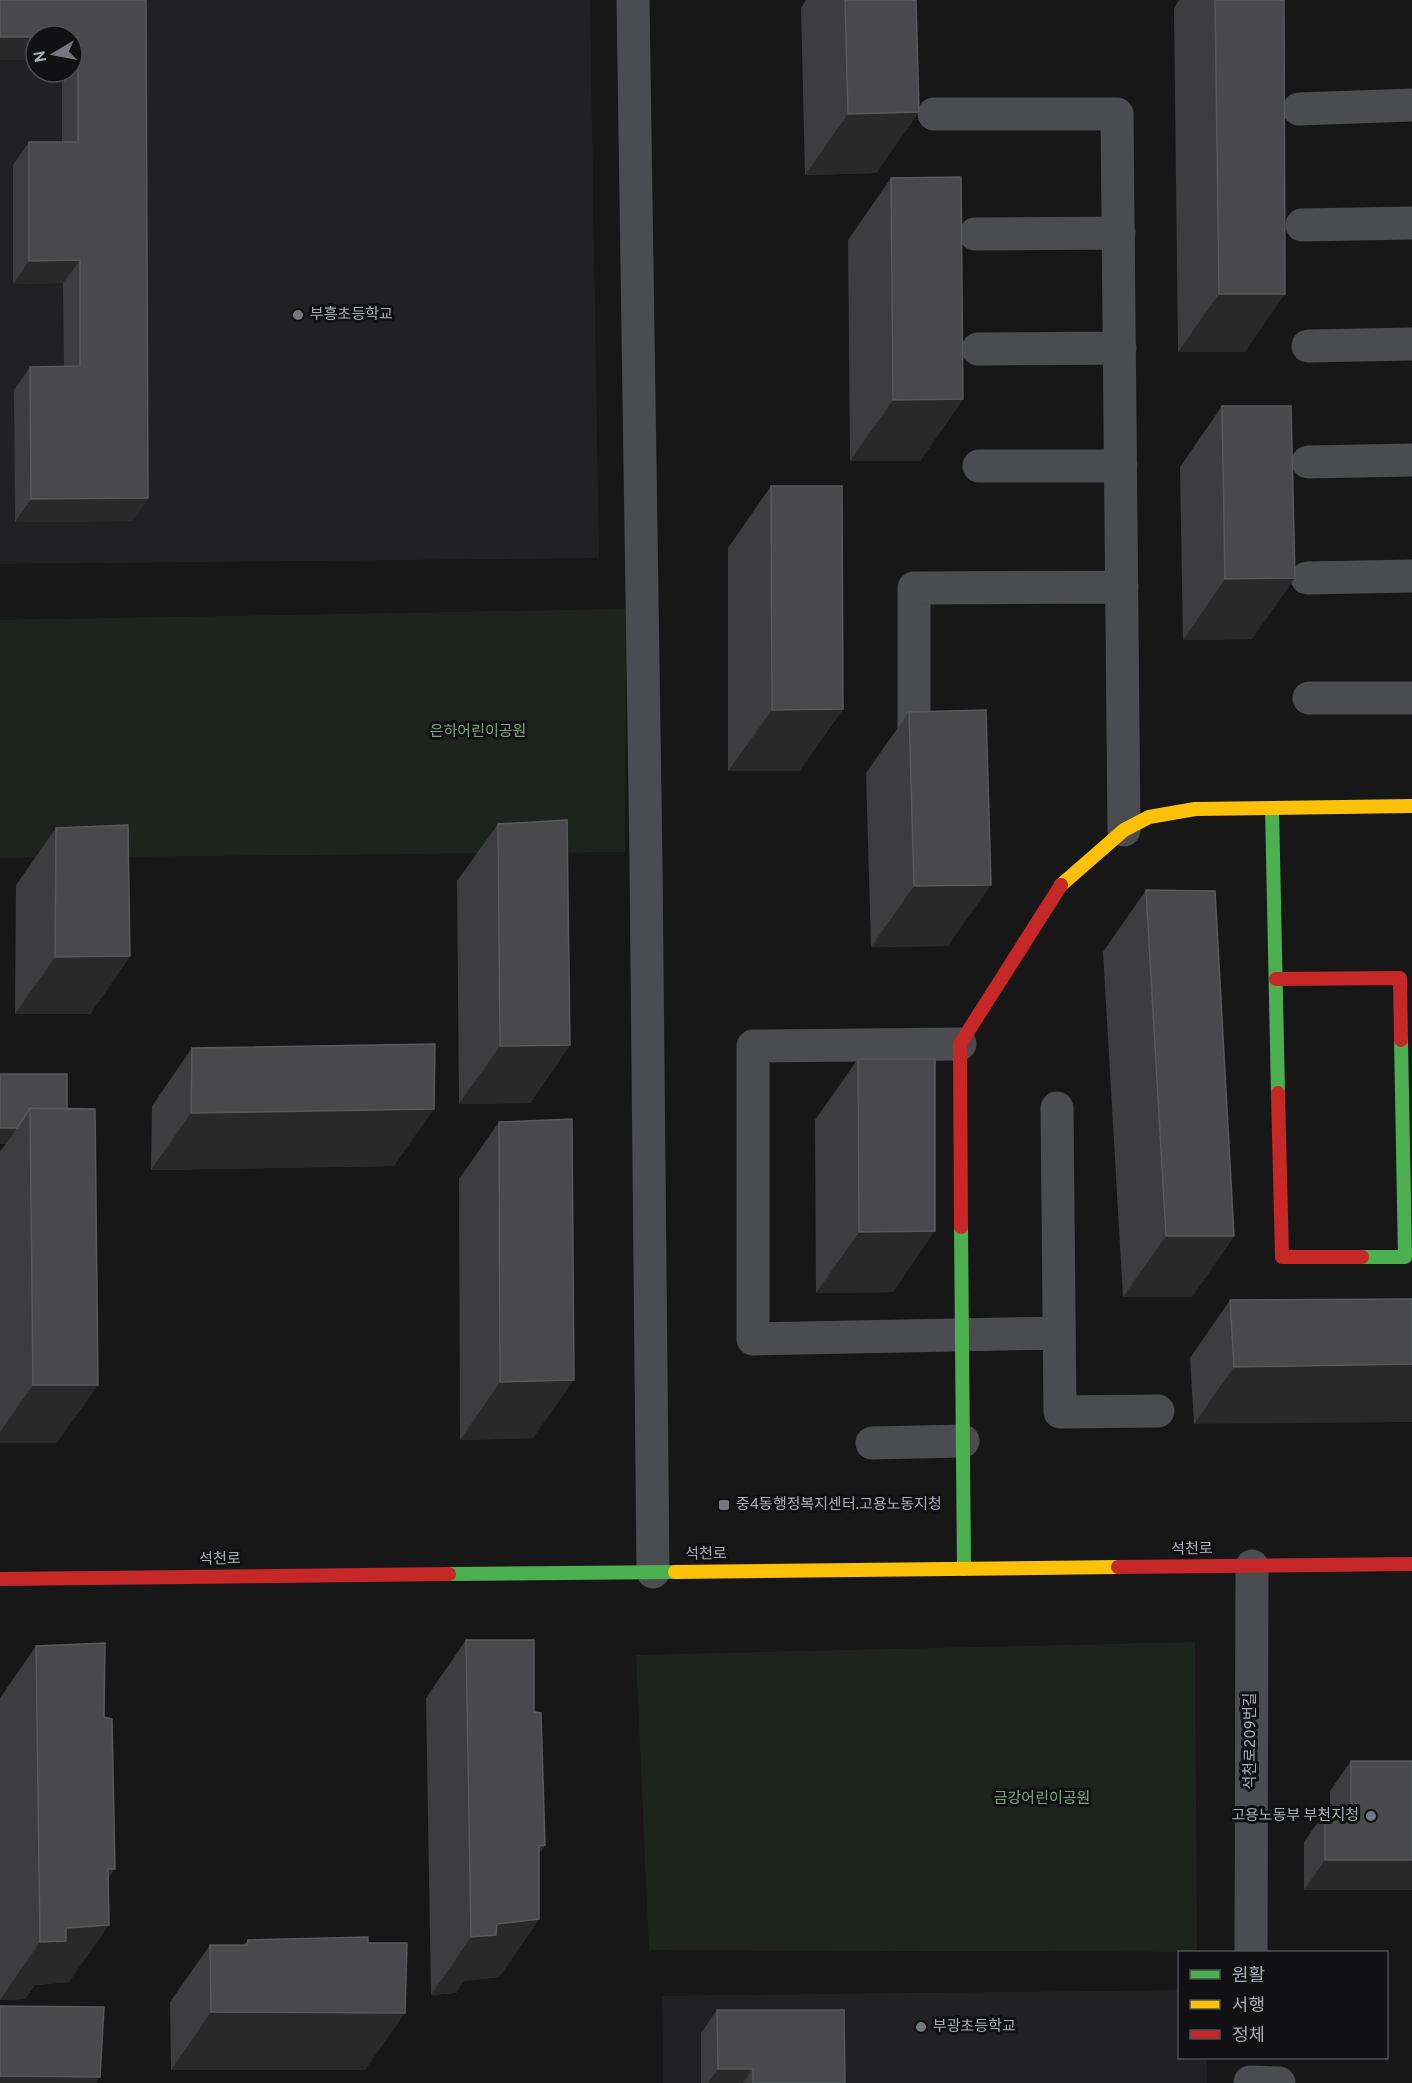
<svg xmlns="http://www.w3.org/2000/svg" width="1412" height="2083" viewBox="0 0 1412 2083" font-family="Overpass,'Noto Sans KR',sans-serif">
<rect width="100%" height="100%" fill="#171717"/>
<!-- built -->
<path fill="#212123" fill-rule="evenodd" d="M0 0H590L599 558 0 564ZM36 36H72V72H36Z
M1179 1990 1180 2058H1207V2083H663L662 1996Z"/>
<!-- green -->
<path fill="#1d241e" d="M626 609 625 852 0 858V620Z
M1195 1642 1197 1952 649 1950 636 1655Z"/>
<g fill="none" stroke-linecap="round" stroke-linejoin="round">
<!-- street -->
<path stroke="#4b4c50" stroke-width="33" d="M633 0 646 862 653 1572
M1299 109 1412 105
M934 114H1117L1124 830
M1302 225 1412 223
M975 234 1119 233
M1308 346 1412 344
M978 349 1120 348
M1308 462 1412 460
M979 466H1121
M1307 578 1412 576
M1309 698H1412
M914 740V588L1122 587
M960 1044 753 1046V1339L1059 1333
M1057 1108 1060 1412 1158 1411
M872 1443 963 1441
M1251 1952 1252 1566
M1250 2082 1279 2083"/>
<!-- fast -->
<path stroke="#4caf50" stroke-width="14" d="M1272 808 1278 1093
M961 1227 964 1569
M1362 1257H1405L1401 1040
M449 1574 675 1572"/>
<!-- slow -->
<path stroke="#ffc107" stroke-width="14" d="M1061 885 1124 830 1149 817 1195 809 1412 806
M675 1572 1118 1567"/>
<!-- jam -->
<path stroke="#c62828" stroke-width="14" d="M1276 979 1400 978 1401 1040
M1278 1093 1282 1257H1362
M961 1227 960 1044 1061 885
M1118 1567 1412 1564
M0 1579 449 1574"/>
</g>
<!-- wall -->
<path fill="#3d3d3f" d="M0 0H146L148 498 132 521 15 522 14 390 30 367 64 366 63 283 13 284V165L29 142H62V72H72V36H36V60H0Z
M806 0H916L919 112 876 173 805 175 801 8Z
M1179 0H1284L1245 352H1178L1174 8Z
M891 178 963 399 920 461H850L848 240Z
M1222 406 1252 639 1183 640 1180 467Z
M771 486 843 709 799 771H728V548Z
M909 712 948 946 871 947 866 773Z
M498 824 570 1045 530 1103 459 1104 457 881Z
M56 828 130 956 90 1014H15L16 885Z
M1146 890 1234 1236 1192 1297H1123L1103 952Z
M192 1048 394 1166 151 1170 152 1106Z
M858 1059 893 1292 816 1293 815 1120Z
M0 1074H67L57 1443H0V1151L6 1144Z
M499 1122 533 1438 460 1440 459 1179Z
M1412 1299 1194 1424 1190 1358 1230 1300Z
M466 1640 534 1712 545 1845 539 1854V1919L499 1977 464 1981 456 1993 431 1995 426 1698Z
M36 1646 104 1717 108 1879 69 1982 35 1985 25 1999 0 2000V1698Z
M1351 1761H1412L1304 1890V1842L1325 1812H1330V1791Z
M248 1940 365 2070H171L170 2002 210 1945H244Z
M717 2010 845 2083H701V2033Z"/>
<!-- shaded-wall -->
<path fill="#29292a" d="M0 37H36V60H0Z
M72 37H78L72 45Z
M919 112 876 173 805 175 848 114Z
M80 260 63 283 13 284 29 261Z
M1219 294H1285L1245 352H1178Z
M963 399 920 461H850L893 400Z
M148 498 132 521 15 522 31 499Z
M1295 578 1252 639 1183 640 1225 579Z
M843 709 799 771H728L772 710Z
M991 885 948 946 871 947 914 886Z
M130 956 90 1014H15L55 957Z
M570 1045 530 1103 459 1104 500 1046Z
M434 1109 394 1166 151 1170 191 1113Z
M0 1128H17L6 1144H0Z
M935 1231 893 1292 816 1293 859 1232Z
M1166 1236H1234L1192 1297H1123Z
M1412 1364V1422L1194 1424 1234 1367Z
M574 1380 533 1438 460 1440 500 1382Z
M33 1385H98L57 1443H0V1432Z
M545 1845 505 1903 539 1846Z
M1325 1860H1412V1890H1304Z
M108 1869H115L75 1926Z
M539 1919 499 1977 464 1981 456 1993 431 1995 471 1937 497 1924Z
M109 1925 69 1982 35 1985 25 1999 0 2000 40 1942 66 1928Z
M211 2012 405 2013 365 2070H171Z
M718 2069H753L743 2083H708Z
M0 2076 100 2077 96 2083H0Z"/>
<!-- building -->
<path fill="#49494c" stroke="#58595d" stroke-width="1.5" d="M0 0H146L148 498 31 499 30 367 80 366V260L29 261V142H78V37H0Z
M845 0H916L919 112 848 114Z
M1215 0H1284L1285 294H1219Z
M961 177 963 399 893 400 891 178Z
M1222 406H1291L1295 578 1225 579Z
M771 486H842L843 709 772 710Z
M986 710 991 885 914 886 909 712Z
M567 820 570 1045 500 1046 498 824Z
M128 825 130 956 55 957 56 828Z
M1146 890 1215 891 1234 1236H1166Z
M435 1044 434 1109 191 1113 192 1048Z
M858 1059H935V1231L859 1232Z
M0 1074H67V1109L30 1108 17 1128H0Z
M30 1108 95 1109 98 1385H33Z
M572 1119 574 1380 500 1382 499 1122Z
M1412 1299V1364L1234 1367 1230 1300Z
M466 1640H534V1712L541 1713 545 1845 539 1846V1919L497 1924 496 1935 471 1937Z
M105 1643 104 1717 112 1719 115 1869H108L109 1925 66 1928V1941L40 1942 36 1646Z
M1351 1761H1412V1860H1325V1812H1351Z
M368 1937V1943H407L405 2013 211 2012 210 1945H247L248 1940Z
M0 2006 104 2007 100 2077 0 2076Z
M717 2010H844L845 2083H753V2069H718Z"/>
<!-- markers -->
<g fill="#757880" stroke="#111113" stroke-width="2">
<circle cx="298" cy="315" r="6"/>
<rect x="718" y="1499" width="12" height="12" rx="3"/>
<circle cx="1371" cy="1816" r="6"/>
<circle cx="921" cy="2027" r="6"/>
</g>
<g text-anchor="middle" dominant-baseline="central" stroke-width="6" stroke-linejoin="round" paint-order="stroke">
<!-- poi labels -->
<g font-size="15" fill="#a8adb8" stroke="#111113" text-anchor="start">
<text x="310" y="315">부흥초등학교</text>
<text x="736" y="1505">중4동행정복지센터.고용노동지청</text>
<text x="1359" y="1816" text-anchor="end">고용노동부 부천지청</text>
<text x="933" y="2027">부광초등학교</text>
</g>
<!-- park labels -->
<g font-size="15" fill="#7fa381" stroke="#111113">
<text x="478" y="732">은하어린이공원</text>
<text x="1042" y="1799">금강어린이공원</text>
</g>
<!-- street labels -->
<g font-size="15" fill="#a8adb8" stroke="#111113">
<text transform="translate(1192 1550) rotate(-1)">석천로</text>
<text transform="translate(706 1555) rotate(-1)">석천로</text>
<text transform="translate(220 1560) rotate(-1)">석천로</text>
<text transform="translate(1251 1741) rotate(-90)">석천로209번길</text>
</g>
</g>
<!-- legend -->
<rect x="1178" y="1951" width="210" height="108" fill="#111113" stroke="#4d4f55" stroke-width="1.5"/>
<rect x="1190" y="1970" width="30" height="9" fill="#4caf50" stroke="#4d4f55" stroke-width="1.5"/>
<text x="1232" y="1981" font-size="18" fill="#a8adb8">원활</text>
<rect x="1190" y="2000" width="30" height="9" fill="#ffc107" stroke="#4d4f55" stroke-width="1.5"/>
<text x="1232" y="2011" font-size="18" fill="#a8adb8">서행</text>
<rect x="1190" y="2030" width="30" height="9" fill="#c62828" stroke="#4d4f55" stroke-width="1.5"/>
<text x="1232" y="2041" font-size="18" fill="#a8adb8">정체</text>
<!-- north arrow -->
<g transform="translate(54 54) rotate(260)"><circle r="28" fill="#111113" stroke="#4d4f55" stroke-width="1.5"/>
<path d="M0-4.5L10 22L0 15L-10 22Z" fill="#757880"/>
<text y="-9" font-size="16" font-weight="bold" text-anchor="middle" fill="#a8adb8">N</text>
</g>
</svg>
